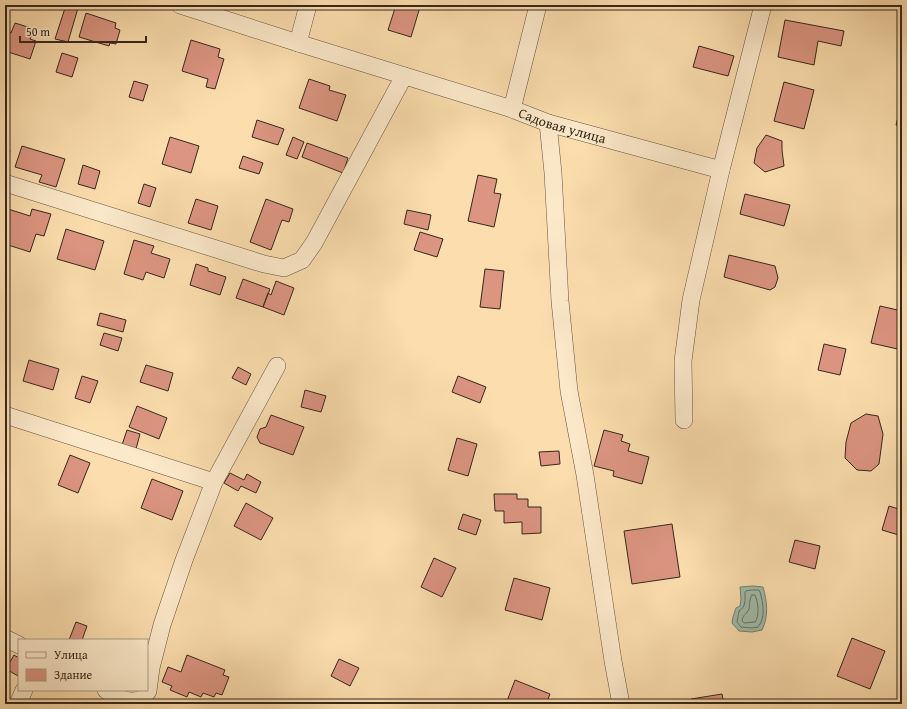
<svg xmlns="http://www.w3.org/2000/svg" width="907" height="709" viewBox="0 0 907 709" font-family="'Gentium Book Plus',serif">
<rect width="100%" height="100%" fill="#fbddae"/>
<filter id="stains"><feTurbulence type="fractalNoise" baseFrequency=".005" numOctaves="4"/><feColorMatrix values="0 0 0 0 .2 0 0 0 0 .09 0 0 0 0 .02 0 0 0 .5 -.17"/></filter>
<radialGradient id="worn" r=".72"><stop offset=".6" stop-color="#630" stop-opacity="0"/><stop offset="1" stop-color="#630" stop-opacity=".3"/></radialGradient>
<!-- water -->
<path fill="#9fbca9" stroke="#758170" d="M753 586 763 587C767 601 769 616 762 630L752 632 739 631 732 623 733 617 736 608 740 606 741 599 740 587Z"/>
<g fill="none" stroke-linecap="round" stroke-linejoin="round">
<!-- shore -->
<path stroke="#6a7262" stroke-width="1" d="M753 590H759L760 592C763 602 766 618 758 627L752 628 741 627 737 622 739 611C746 607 745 600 745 592L746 591Z
M752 595H755C758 602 760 616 755 622L744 623 742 621C743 614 747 614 749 609 750 604 749 599 752 595Z"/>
</g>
<!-- building -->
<path fill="#dc9581" stroke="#36281b" d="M66 5 78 8 68 42 55 39Z
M396 5H413L420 7 411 37 388 30Z
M86 13 116 23 115 28 120 30 116 44 110 43 109 46 79 37Z
M785 20 844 31 841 46 818 41 814 65 778 57Z
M15 23 34 29 30 39 36 41 30 59 5 51V34L6 31 11 33Z
M191 40 220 49 218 57 224 59 215 89 206 87 208 79 182 71Z
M699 46 734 56 728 76 693 67Z
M62 53 78 58 72 77 56 72Z
M309 79 330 86 329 90 346 95 337 121 299 108Z
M134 81 148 85 143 101 129 97Z
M784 82 814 90 804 129 774 121Z
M901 106 902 107V127L896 125Z
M257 120 284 129 278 145 252 137Z
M766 135 782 141V150L784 166 765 172 754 163 757 148Z
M170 137 199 146 191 173 162 164Z
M293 137 304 142 297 159 286 155Z
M307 143 348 158 343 173 302 157Z
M22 146 65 159 56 187 39 182 42 175 15 167Z
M5 150 10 151 6 165H5Z
M243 156 263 163 259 174 239 168Z
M83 165 100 171 95 189 78 184Z
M478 175 497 179 494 193 501 194 494 227 468 221Z
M144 184 156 188 150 207 138 203Z
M745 194 790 205 784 226 740 214Z
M196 199 218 206 211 230 188 223Z
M266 199 293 209 289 222 282 220 271 250 250 242Z
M5 208 30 216 32 209 51 214 44 236 36 234 30 252 5 244Z
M407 210 431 215 428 230 404 224Z
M66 229 104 241 95 270 57 259Z
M420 232 443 239 437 257 414 250Z
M134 240 154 246 151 253 170 259 164 278 146 272 143 280 124 274Z
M729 255 775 266 778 278 775 287 770 290 724 277Z
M196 264 208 268V271L226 277 220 295 190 285Z
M485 269 504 271 500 309 480 307Z
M243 279 270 289 263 307 236 298Z
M276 281 294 288 284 315 263 307 268 293 271 295Z
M880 306 902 311V350L871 343Z
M100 313 126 320 123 332 97 325Z
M104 333 122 338 118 351 100 345Z
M824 344 846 349 840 375 818 370Z
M29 360 59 369 53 390 23 381Z
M146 365 173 373 168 391 140 382Z
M238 367 251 374 246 385 232 378Z
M82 376 98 381 90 403 75 398Z
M458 376 486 387 480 403 452 392Z
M305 390 326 396 321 412 301 407Z
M137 406 167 418 159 439 129 427Z
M866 414 878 416 883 434 879 464 871 471 857 470 845 458 846 442 851 423Z
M271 415 304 427 293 455 260 443 257 437 260 429 266 427Z
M127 430 140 434 136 449 122 445Z
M604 430 623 435 621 441 630 444 628 451 649 457 642 484 613 476 614 471 594 466Z
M457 438 477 444 468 476 448 470Z
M559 451 560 464 541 466 539 452Z
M70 455 90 463 78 493 58 485Z
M230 473 244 480 247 474 261 482 256 493 241 486 238 491 224 483Z
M152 479 183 491 172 520 141 508Z
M494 494H517V499H528V507H541V533L522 534V522L504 523V511H495Z
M246 503 273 518 261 540 234 526Z
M889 506 902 510V536L882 530Z
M463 514 481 520 476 535 458 529Z
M672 524 680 577 632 584 624 531Z
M795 540 820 546 815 569 789 562Z
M434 558 456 568 442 597 421 587Z
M514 578 550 588 542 620 505 610Z
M76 622 87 626 82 640H69Z
M852 638 885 651 870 689 837 676Z
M14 655 19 658 18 676 6 669Z
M187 655 225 670 223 675 229 677 222 695 216 693 214 697 203 693 201 697 189 692 187 697 170 690 172 686 162 682 168 667 181 672Z
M339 659 359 668 350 686 331 676Z
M515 680 550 694 546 704H514L507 701Z
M722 694 724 704H692L691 699Z"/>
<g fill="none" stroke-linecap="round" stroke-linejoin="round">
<!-- minor casing -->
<g stroke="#675540" stroke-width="18">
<g id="minor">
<path id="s1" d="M180 5 298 43 512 109 548 123 721 170"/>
<path d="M298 43 308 5"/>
<path d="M512 109 538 5"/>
<path d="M548 123 553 173 560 301 569 391 585 475 613 661 621 704"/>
<path d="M5 183 264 264 284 268 302 260 314 243 404 76"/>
<path d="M5 415 214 482"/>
<path d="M684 420 683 361 691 300 721 170 763 5"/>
<path d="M5 638 19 645"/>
<path d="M106 690 122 699 132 702 142 699 148 691 151 668 162 625 184 560 214 482 277 366"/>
<path d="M18 704 24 690"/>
</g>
</g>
<!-- minor -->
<use href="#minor" stroke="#fce9ca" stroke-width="17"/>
</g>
<g text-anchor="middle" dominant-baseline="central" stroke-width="4" stroke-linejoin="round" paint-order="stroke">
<!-- street labels -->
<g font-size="14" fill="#36281b" stroke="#fce9ca">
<text stroke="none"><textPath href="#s1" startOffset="401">Садовая улица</textPath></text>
</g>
</g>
<!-- margin -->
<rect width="907" height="709" fill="none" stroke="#fbddae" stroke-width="20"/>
<rect x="6" y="6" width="895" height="697" fill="none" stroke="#36281b" stroke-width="2"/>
<rect x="10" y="10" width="887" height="689" fill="none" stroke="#36281b"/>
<!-- legend -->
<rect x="18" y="639" width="130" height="52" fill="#fce9ca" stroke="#ad9c84"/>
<rect x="26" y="652" width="20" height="6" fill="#fce9ca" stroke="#ad9c84"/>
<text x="54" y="659" font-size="12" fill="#36281b">Улица</text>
<rect x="26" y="669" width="20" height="12" fill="#dc9581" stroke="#ad9c84"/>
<text x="54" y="679" font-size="12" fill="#36281b">Здание</text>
<!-- scale -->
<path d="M20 36v6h126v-6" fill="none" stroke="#36281b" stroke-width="2"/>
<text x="26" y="36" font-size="12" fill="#36281b" stroke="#fce9ca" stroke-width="3" paint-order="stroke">50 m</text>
<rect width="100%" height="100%" filter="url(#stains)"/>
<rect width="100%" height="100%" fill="url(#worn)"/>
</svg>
